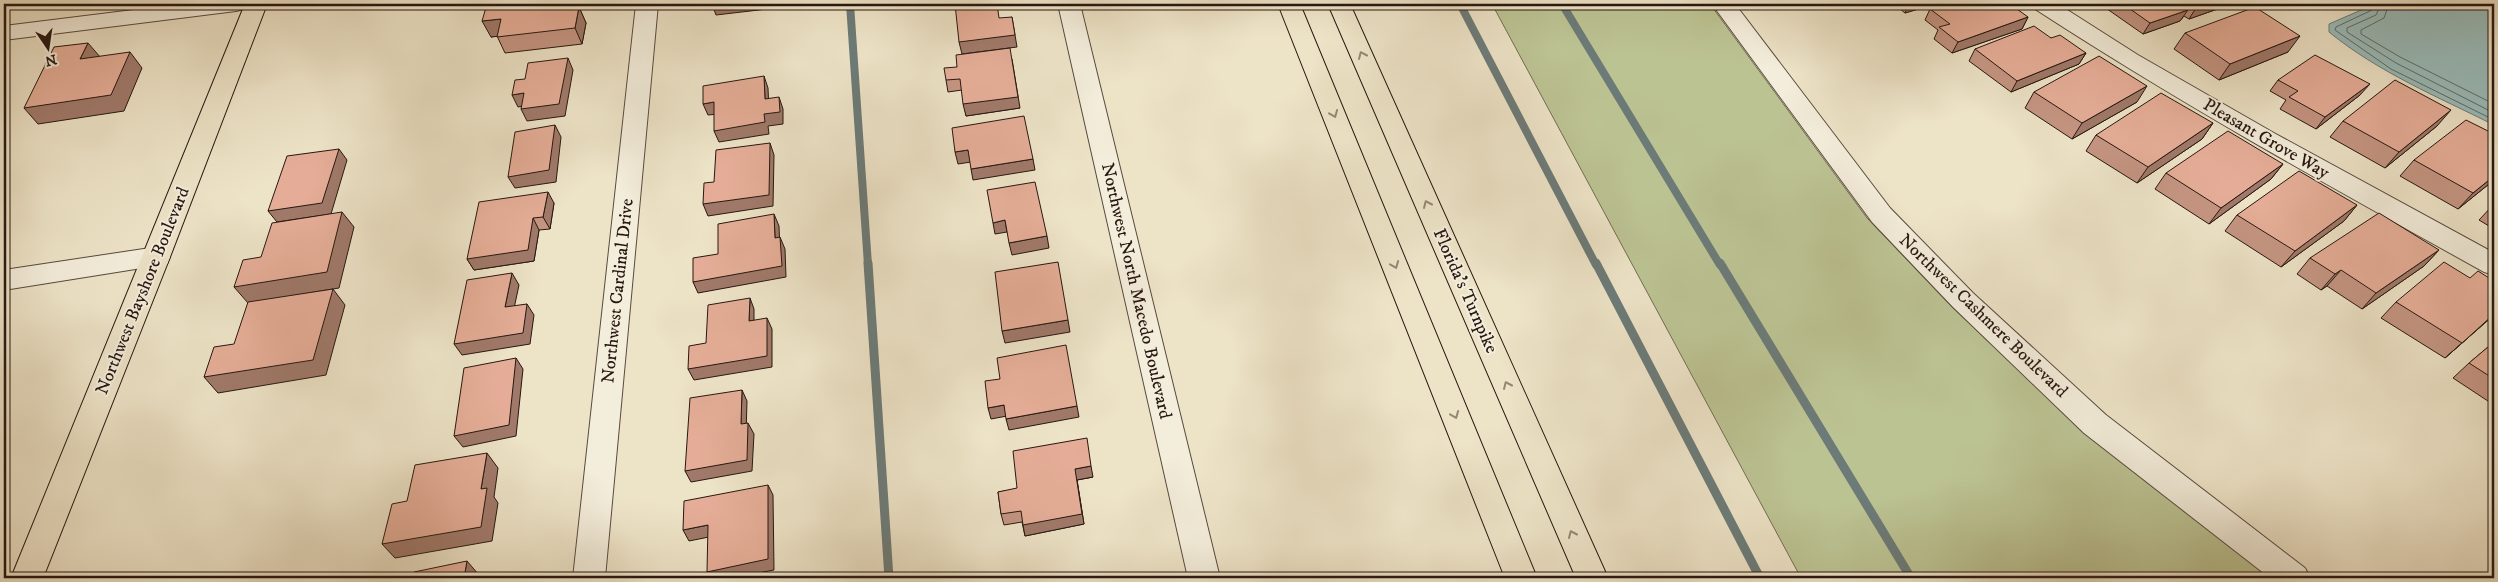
<svg xmlns="http://www.w3.org/2000/svg" width="2498" height="582" viewBox="0 0 2498 582" font-family="'IM FELL DW Pica',serif">
<rect width="100%" height="100%" fill="#ede3c7"/>
<filter id="stains"><feTurbulence type="fractalNoise" baseFrequency=".004" numOctaves="4"/><feColorMatrix values="0 0 0 0 .2 0 0 0 0 .09 0 0 0 0 .02 0 0 0 .5 -.17"/></filter>
<radialGradient id="worn" r=".72"><stop offset=".6" stop-color="#630" stop-opacity="0"/><stop offset="1" stop-color="#630" stop-opacity=".3"/></radialGradient>
<!-- green -->
<path fill="#bcc393" stroke="#726d52" d="M1492 4H1710L1867 218 1951 306 2085 433 2271 578H1801Z"/>
<!-- water -->
<path fill="#9abdbc" stroke="#6c7b78" d="M2375 4H2494V125C2438 97 2378 72 2329 32V24Z"/>
<g fill="none" stroke-linecap="round" stroke-linejoin="round">
<!-- shore -->
<path stroke="#606a66" stroke-width="1" d="M2375 4 2372 10 2336 27 2335 30 2391 69 2494 120
M2381 4 2376 15 2347 28V32L2396 63 2494 113
M2389 4 2384 18 2361 30V34L2400 57 2494 104"/>
<!-- stream-far1 -->
<path stroke="#6c7b78" stroke-width="8" d="M850 4 868 265
M1460 4 1596 265
M1562 4 1720 265"/>
<!-- stream -->
<path stroke="#6c7b78" stroke-width="9" d="M868 263 889 578
M1596 263 1760 578
M1720 263 1911 578"/>
<!-- minor casing -->
<g stroke="#584a3e" stroke-width="2">
<path id="minor" d="M182 4H247L244 9 236 11 4 40V26Z
M636 4H658L605 578H573Z
M1058 4H1080L1220 578H1188Z
M1712 4H1735L1890 208 1973 293 2106 415 2305 568 2310 578H2270L2084 433 1953 307 1872 222Z
M2032 4H2058L2138 55 2274 133 2494 253V275L2484 272C2333 188 2181 104 2035 9Z
M157 247 167 250 170 257 167 264 4 290V270Z"/>
</g>
<!-- major casing -->
<g stroke="#271711" stroke-width="2">
<path id="major" d="M245 4H267L170 257 43 578H11Z"/>
</g>
<!-- highway casing -->
<g stroke="#271711" stroke-width="2">
<path id="highway" d="M1278 4H1300L1537 578H1505Z
M1328 4H1350L1608 578H1576Z"/>
</g>
<!-- minor -->
<use href="#minor" fill="#f3eddb" fill-rule="evenodd"/>
<!-- major -->
<use href="#major" fill="#ede3c7" fill-rule="evenodd"/>
<!-- highway -->
<use href="#highway" fill="#ede3c7" fill-rule="evenodd"/>
</g>
<!-- wall -->
<path fill="#c59582" stroke="#271711" d="M568 4 570 8 579 7 586 23 582 44 505 53 497 36 491 37Z
M1894 4H1935L1905 13Z
M2100 4H2228L2226 6 2189 19 2184 16 2180 21 2143 34Z
M1930 9 2028 17 2022 29 1952 53 1934 39 1938 30 1925 20Z
M2185 33 2288 52 2219 80 2174 49Z
M2051 38 2086 53 2079 64 2011 92 1969 61 1975 49Z
M957 67 1020 108 966 116 962 90 948 92 946 80Z
M2278 80 2360 95 2316 129 2280 109 2286 100 2270 91Z
M2034 92 2137 102 2072 139 2025 108Z
M2343 121 2437 126 2385 168 2330 137Z
M2213 123 2202 139 2137 183 2086 151 2096 135Z
M2494 134V180L2458 209 2400 176 2414 160Z
M2283 164 2271 179 2209 224 2155 189 2166 173Z
M554 203 550 229 539 230 534 261 474 270 467 259Z
M2494 204V229L2479 220Z
M2357 205 2344 221 2281 267 2225 231 2237 215Z
M2439 250 2424 266 2362 309 2327 286 2321 290 2297 274 2310 258Z
M2396 302 2494 315 2445 358 2381 318Z
M2494 342V405L2453 378 2469 363Z
M1093 477 1077 480 1084 524 1025 536 1022 522 1004 525 1001 514 998 492Z"/>
<!-- shaded-wall -->
<path fill="#a0796a" stroke="#271711" d="M559 4H568L572 14 570 25Z
M712 4H793V6L716 15Z
M1909 4H1935L1905 13Z
M2207 4H2228L2226 6 2189 19 2196 8Z
M579 7 586 23 582 44 575 28Z
M2188 10 2180 21 2143 34 2150 23Z
M1012 17 1017 47 962 54 959 42Z
M2028 17 2022 29 1952 53 1958 42Z
M501 19 509 35 491 37 482 21Z
M2300 36 2288 52 2219 80 2230 64Z
M88 43 101 58 80 59Z
M130 52 142 68 124 111 38 124 24 108Z
M2086 53 2079 64 2011 92 2017 81Z
M568 58 573 70 565 116 527 121 521 109Z
M1012 59 1020 108 966 116 963 104Z
M764 76 768 88 769 111 765 99Z
M2370 84 2360 95 2316 129 2325 117Z
M2147 86 2137 102 2072 139 2082 123Z
M524 93 530 105 518 107 512 95Z
M779 97 783 109V124L768 126 769 134 719 142 714 131 764 114Z
M714 102 719 114 708 115 703 104Z
M2451 110 2437 126 2385 168 2399 152Z
M2213 123 2202 139 2137 183 2148 167Z
M555 125 561 137 556 182 515 188 508 177Z
M770 143 774 155 773 206 708 216 703 204Z
M339 149 347 160 331 214 277 222 268 211Z
M968 150 971 162 958 164 955 152Z
M1033 159 1035 170 973 180 971 169Z
M2283 164 2271 179 2209 224 2221 208Z
M2494 176V180L2458 209 2473 193Z
M548 192 554 203 550 229 543 217Z
M2357 205 2344 221 2281 267 2295 251Z
M342 212 354 227 339 288 248 303 234 287Z
M774 214 779 226 780 250 775 238Z
M533 218 539 230 534 261 474 270 467 259Z
M1005 220 1007 232 995 234 993 223Z
M1047 236 1049 248 1012 255 1009 243Z
M780 237 785 249 786 277 698 293 693 282Z
M2439 250 2424 266 2362 309 2376 293Z
M2341 270 2327 286 2321 290 2335 274Z
M512 273 519 285 512 318 505 307Z
M333 289 345 305 326 375 218 393 204 377Z
M750 298 754 309V332L749 321Z
M527 304 534 315 530 344 462 355 454 344Z
M2494 314V315L2445 358 2462 343Z
M767 318 772 329V367L694 380 688 369Z
M1068 320 1070 332 1005 343 1002 331Z
M516 358 523 369 516 436 463 447 454 436Z
M742 390 747 401 746 435 741 424Z
M1004 405 1007 416 991 419 988 408Z
M1077 406 1079 417 1009 430 1006 419Z
M748 423 754 434 752 471 691 482 685 471Z
M487 453 498 468 494 497 498 503 492 541 395 558 382 544 481 489Z
M1091 466 1093 477 1077 480 1084 524 1025 536 1023 525 1075 469Z
M768 485 773 495 774 570 732 578H711L707 572Z
M708 525 714 536 689 541 683 530Z
M467 561 479 575 478 578H464Z"/>
<!-- building -->
<path fill="#e5ad97" stroke="#271711" d="M487 4H564L563 9 579 7 575 28 497 37 501 19 482 21Z
M955 4H997L999 18 1012 17 1015 35 959 42Z
M1945 4H2010L2028 17 1958 42 1939 27 1950 24 1930 9Z
M2123 4H2179L2188 10 2150 23Z
M2191 4H2207L2196 8Z
M2255 7 2300 36 2230 64 2185 33Z
M2034 26 2051 38 2060 35 2086 53 2017 81 1975 49Z
M88 43 80 59 130 52 111 95 24 108 54 47Z
M1010 48 1018 97 963 104 960 79 946 80 944 68 957 67 956 55Z
M2315 55 2370 84 2325 117 2289 97 2298 91 2278 80Z
M2099 56 2147 86 2082 123 2034 92Z
M568 58 559 104 521 109 524 93 512 95 515 80 525 79 528 63Z
M764 76 765 99 779 97 780 112 764 114 765 122 714 131V102L703 104V86Z
M2395 80 2451 110 2399 152 2343 121Z
M2161 93 2213 123 2148 167 2096 135Z
M1024 116 1033 159 971 169 968 150 955 152 952 128Z
M2466 120 2494 134V176L2473 193 2414 160Z
M555 125 549 170 508 177 515 132Z
M2228 131 2283 164 2221 208 2166 173Z
M770 143 769 195 703 204 704 183 714 182 716 150Z
M339 149 322 203 268 211 287 156Z
M2299 171 2357 205 2295 251 2237 215Z
M1035 182 1047 236 1009 243 1005 220 993 223 987 190Z
M548 192 543 217 533 218 528 250 467 259 479 202Z
M342 212 327 272 234 287 243 260 261 257 272 223Z
M2379 213 2439 250 2376 293 2341 270 2335 274 2310 258Z
M774 214 775 238 780 237 782 266 693 282V258L718 254V224Z
M1058 262 1068 320 1002 331 995 272Z
M2444 262 2470 278 2478 271 2494 281V314L2462 343 2396 302Z
M512 273 505 307 527 304 523 333 454 344 467 280Z
M333 289 313 360 204 377 214 347 234 344 248 302Z
M750 298 749 321 767 318V356L688 369 689 346 706 343 708 305Z
M2494 342V379L2469 363Z
M1066 345 1077 406 1006 419 1004 405 988 408 985 381 1000 379 997 358Z
M516 358 509 425 454 436 464 368Z
M742 390 741 424 748 423 747 460 685 471 690 398Z
M1087 438 1091 466 1075 469 1082 514 1023 525 1021 511 1001 514 998 492 1017 488 1013 451Z
M487 453 481 489 487 488 481 527 382 544 392 504 407 501 415 465Z
M768 485V559L707 572 708 525 683 530 684 501Z
M467 561 464 578H412L414 572Z"/>
<!-- one-way arrows -->
<defs><path id="oneway-chevron" d="M-2-3.5L2.5 0L-2 3.5" fill="none" stroke-width="1.6" stroke-linecap="round" stroke-linejoin="round" transform="scale(1.25)"/></defs>
<g stroke="#948775">
<use href="#oneway-chevron" transform="translate(1362 55) rotate(-114)"/>
<use href="#oneway-chevron" transform="translate(1334 114) rotate(68)"/>
<use href="#oneway-chevron" transform="translate(1427 204) rotate(-114)"/>
<use href="#oneway-chevron" transform="translate(1395 265) rotate(68)"/>
<use href="#oneway-chevron" transform="translate(1507 385) rotate(-114)"/>
<use href="#oneway-chevron" transform="translate(1455 415) rotate(68)"/>
<use href="#oneway-chevron" transform="translate(1572 534) rotate(-114)"/>
</g>
<g text-anchor="middle" dominant-baseline="central" stroke-width="4" stroke-linejoin="round" paint-order="stroke">
<!-- street labels -->
<g font-size="18" fill="#271711" stroke="#f3eddb">
<text transform="translate(2266 139) rotate(30)">Pleasant Grove Way</text>
<text transform="translate(143 291) rotate(-68)">Northwest Bayshore Boulevard</text>
<text transform="translate(618 291) rotate(-84)">Northwest Cardinal Drive</text>
<text transform="translate(1136 291) rotate(77)">Northwest North Macedo Boulevard</text>
<text transform="translate(1465 291) rotate(66)">Florida's Turnpike</text>
<text transform="translate(1983 316) rotate(44)">Northwest Cashmere Boulevard</text>
</g>
</g>
<!-- margin -->
<rect width="2498" height="582" fill="none" stroke="#ede3c7" stroke-width="20"/>
<rect x="5" y="5" width="2488" height="572" fill="none" stroke="#271711" stroke-width="2.5"/>
<rect x="10" y="10" width="2478" height="562" fill="none" stroke="#271711"/>
<!-- north arrow -->
<g transform="translate(48 48) rotate(167)" stroke="#f3eddb" stroke-width="4" paint-order="stroke">
<path d="M0-4L9 19L0 12L-9 19Z" fill="#271711"/>
<text y="-8" font-size="14" font-weight="bold" text-anchor="middle" fill="#271711">N</text>
</g>
<rect width="100%" height="100%" filter="url(#stains)"/>
<rect width="100%" height="100%" fill="url(#worn)"/>
</svg>
